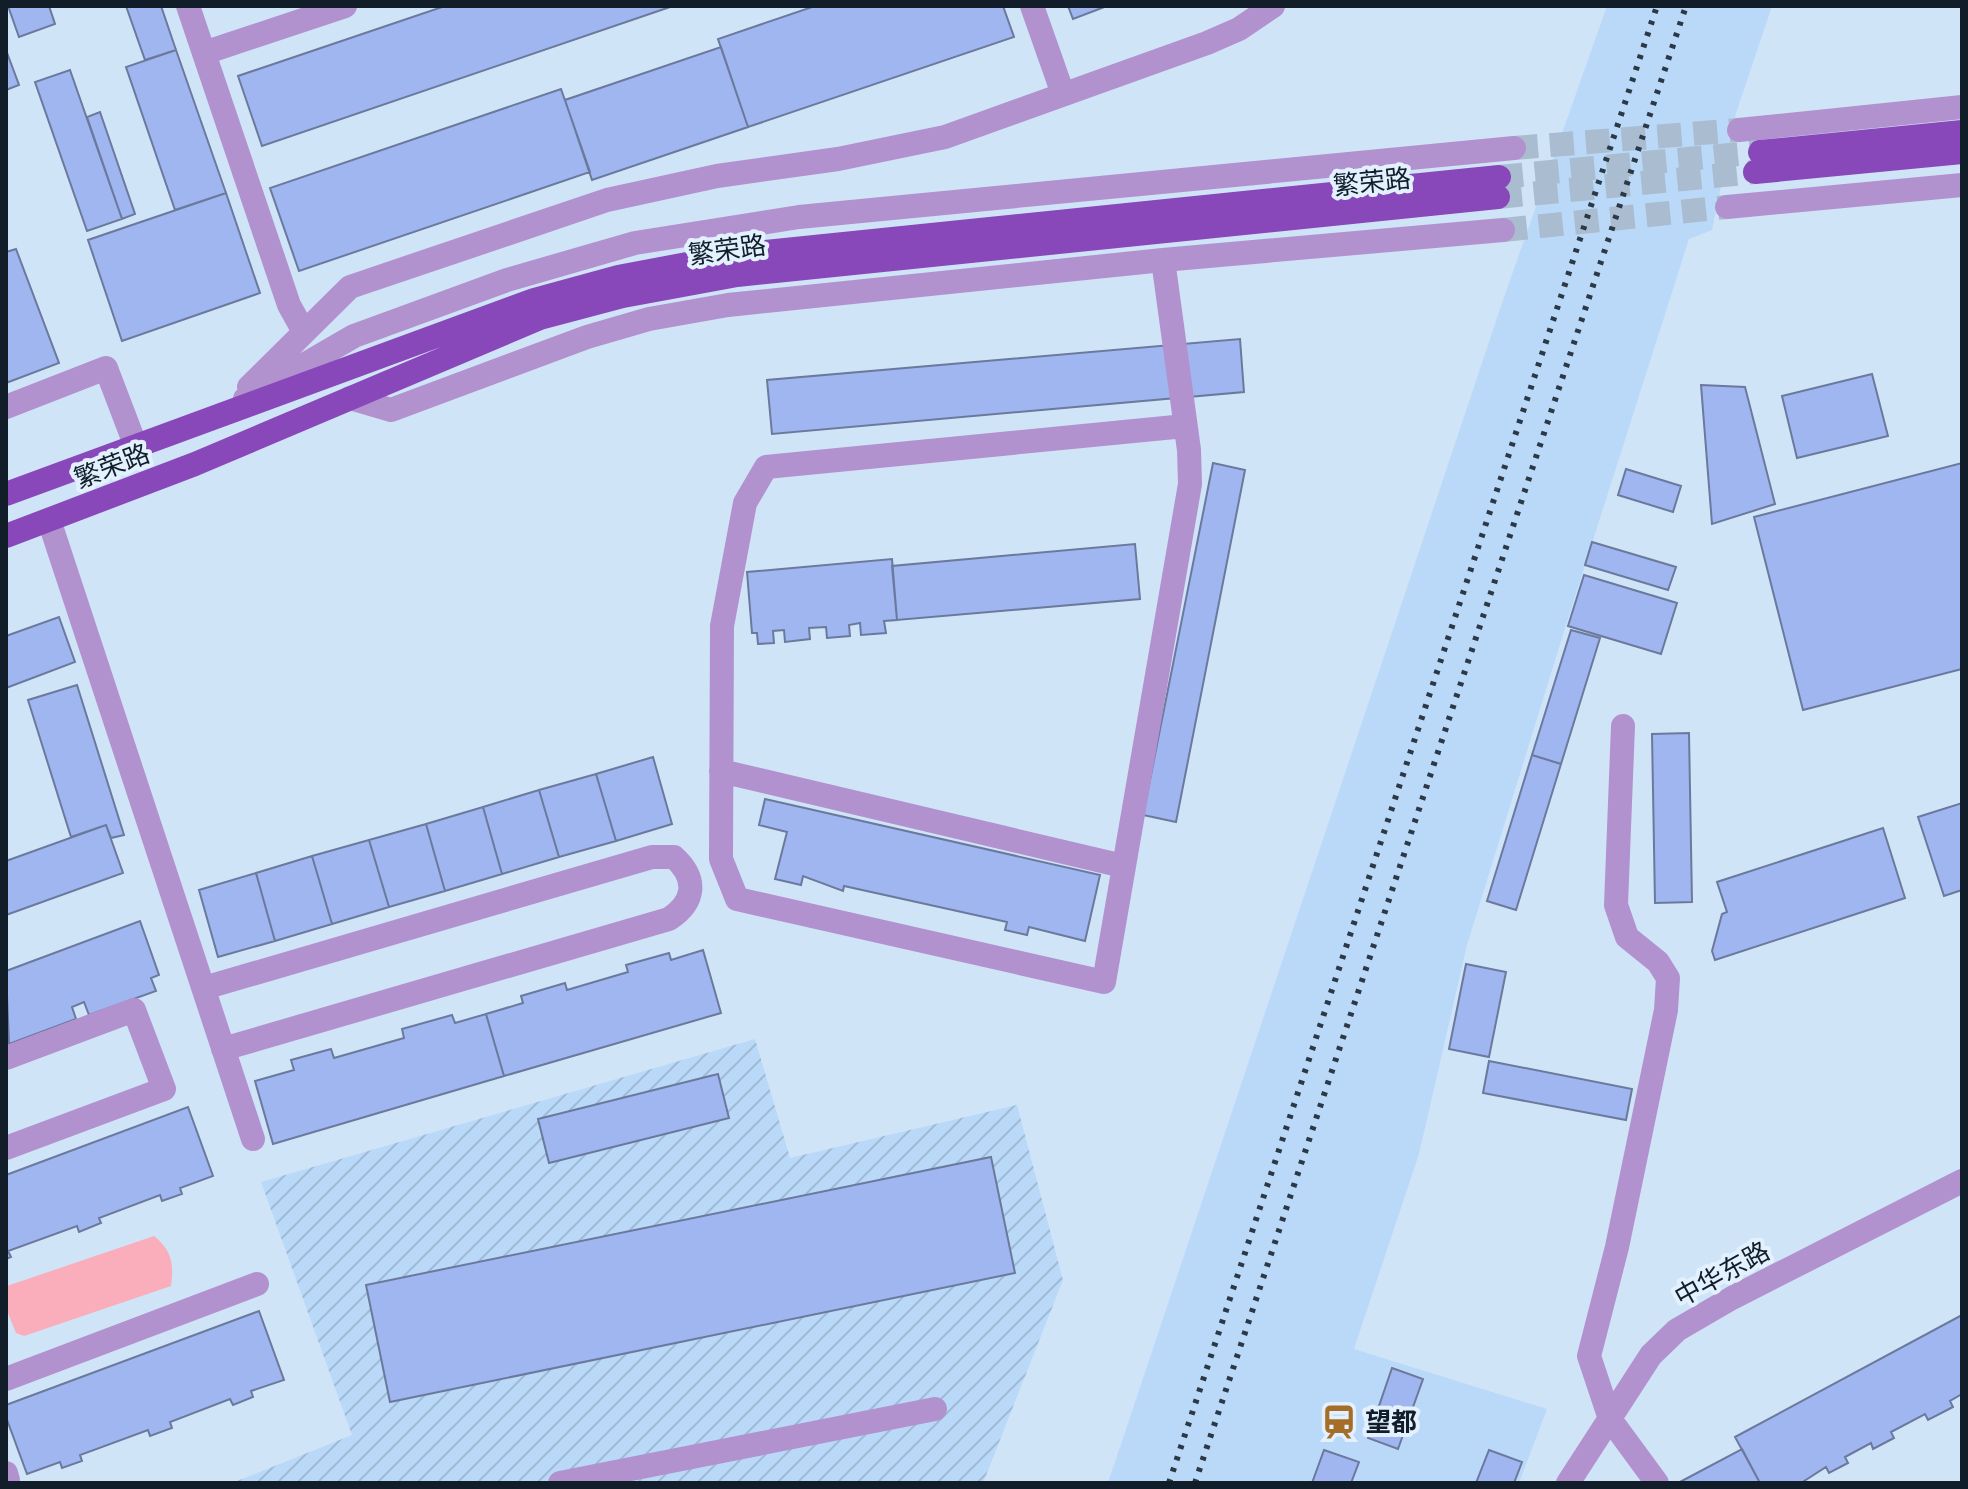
<svg xmlns="http://www.w3.org/2000/svg" width="1968" height="1489" viewBox="0 0 1968 1489" font-family="'DejaVu Sans','Noto Sans SC',sans-serif">
<defs>
<pattern id="industrial-furrows" width="10" height="10" patternUnits="userSpaceOnUse" patternTransform="scale(2)"><rect width="10" height="10" fill="#bad9f8"/><path d="M-1 1l2-2M0 10L10 0M9 11l2-2" fill="none" stroke="#9fbad5"/></pattern>
</defs>
<rect width="100%" height="100%" fill="#d0e4f8"/>
<!-- built -->
<path fill="#bad9f8" d="M1607 6H1772L1736 113 1712 230 1689 239 1566 625 1467 945 1419 1154 1354 1349 1547 1409 1519 1483H1108L1504 297Z"/>
<!-- industrial -->
<path fill="url(#industrial-furrows)" d="M755 1039 790 1158 1017 1105 1063 1280 983 1483H232L352 1435 261 1182Z"/>
<!-- grass -->
<path fill="#faadba" d="M154 1236C172 1250 174 1265 171 1286L24 1336 16 1333 6 1308 7 1286Z"/>
<!-- building -->
<path fill="#a0b6f1" stroke="#6b799d" stroke-width="2" d="M8 6H49L55 24 19 37Z
M126 6H161L176 50 145 60Z
M445 6H673L262 146 238 76Z
M815 6H1003L1014 37 748 127 718 39Z
M1068 6H1107L1073 19Z
M721 47 748 127 592 180 565 100Z
M6 50 19 85 6 90Z
M176 50 226 193 175 210 126 67Z
M70 70 122 219 87 231 35 82Z
M561 89 590 172 299 271 270 188Z
M100 112 135 214 122 219 87 117Z
M226 193 260 293 122 341 88 240Z
M16 249 59 363 6 383V252Z
M1240 339 1244 392 772 434 767 380Z
M1872 374 1888 436 1797 458 1782 396Z
M1701 385 1745 387 1775 504 1712 524Z
M1213 463 1245 470 1176 822 1143 815Z
M1962 463V669L1803 710 1754 517Z
M1626 469 1681 486 1673 512 1618 495Z
M1592 542 1676 567 1668 590 1585 565Z
M1135 544 1140 599 897 620 892 566Z
M892 559 897 620 884 621 886 633 861 635 860 623 849 625 850 636 827 638 826 627 809 628 810 639 785 642 784 630 773 631 774 643 758 644 757 633H752L747 572Z
M1584 575 1677 603 1661 654 1568 626Z
M59 617 75 662 6 688V636Z
M1571 630 1600 638 1561 764 1532 755Z
M77 685 124 835 111 838 106 825 71 837 28 700Z
M1689 733 1692 902 1655 903 1652 734Z
M1532 755 1561 764 1516 910 1487 901Z
M653 757 672 824 616 841 596 774Z
M596 774 616 841 559 857 539 790Z
M539 790 559 857 502 874 483 807Z
M765 799 1100 875 1085 941 1029 927 1027 935 1005 930 1007 922 844 886 843 891 803 876 801 885 775 879 787 832 759 825Z
M1962 803V890L1944 896 1918 817Z
M483 807 502 874 445 891 426 824Z
M426 824 445 891 389 907 369 840Z
M106 825 123 873 6 915V861Z
M1883 828 1905 898 1715 960 1712 951 1722 914 1727 912 1717 882Z
M369 840 389 907 332 924 312 856Z
M312 856 332 924 275 941 256 873Z
M256 873 275 941 218 957 199 890Z
M140 921 159 975 151 978 156 991 89 1015 84 1002 72 1007 76 1019 9 1044 6 971Z
M703 950 721 1013 504 1076 486 1014 523 1003 521 996 565 983 567 990 628 972 626 965 669 953 671 960Z
M1466 964 1506 972 1489 1057 1449 1049Z
M486 1014 504 1076 273 1144 255 1081 294 1070 291 1060 331 1049 334 1058 404 1038 402 1029 452 1015 455 1023Z
M1489 1061 1632 1089 1626 1120 1483 1093Z
M718 1074 729 1118 549 1163 538 1119Z
M188 1107 213 1176 180 1188 182 1194 162 1201 160 1195 99 1218 101 1223 79 1232 77 1226 8 1251 11 1257 6 1259V1175Z
M991 1157 1015 1273 390 1402 366 1285Z
M259 1311 284 1380 251 1391 253 1397 233 1405 230 1399 170 1422 172 1428 150 1436 148 1430 80 1455 82 1461 62 1468 60 1462 27 1474 6 1417V1405Z
M1962 1315V1394L1950 1401 1953 1407 1928 1420 1925 1414 1891 1432 1894 1438 1873 1449 1871 1443 1845 1457 1848 1463 1829 1473 1826 1467 1801 1483H1760L1735 1437Z
M1392 1368 1423 1379 1398 1449 1368 1438Z
M1742 1449 1760 1483H1678Z
M1324 1450 1359 1462 1351 1483H1312Z
M1489 1450 1522 1462 1514 1483H1476Z"/>
<g fill="none" stroke-linecap="round" stroke-linejoin="round">
<!-- minor-tunnel -->
<path stroke="#aabccf" stroke-width="24" stroke-dasharray="24 12" stroke-linecap="butt" d="M1514 148 1739 130
M1503 230 1727 207"/>
<!-- major-tunnel -->
<path stroke="#aabccf" stroke-width="24" stroke-dasharray="24 12" stroke-linecap="butt" d="M1499 177 1760 152
M1498 197 1755 172"/>
<!-- minor -->
<path stroke="#b292ce" stroke-width="24" d="M188 6 289 305 304 332
M1032 6 1063 94
M204 53 345 6
M1739 130 1962 107
M1727 207 1962 185
M1163 260 1189 450 1190 484 1104 982 737 899 721 859 722 626 745 503 766 467 1185 426
M249 387 350 287 607 200 717 176 838 159 945 137 1207 43 1239 29 1273 6
M350 398 391 410 587 337 649 319 728 305 1163 260 1503 230
M245 399 354 336 507 280 635 243 799 217 1514 148
M6 407 106 368 135 444
M49 520 253 1139
M1623 726 1616 905 1627 937 1658 962 1668 978 1666 1010 1617 1247 1589 1356 1610 1419 1657 1483
M721 771 1123 866
M204 988 652 857H674C698 879 695 902 669 919L223 1049
M6 1058 134 1010 164 1089 6 1148
M6 1379 257 1284
M6 1473 8 1480
M560 1483 935 1409
M1568 1483 1651 1355 1677 1330 1732 1298 1962 1181"/>
<!-- major -->
<path stroke="#8948b9" stroke-width="24" d="M1760 152 1962 132
M1755 172 1962 152
M6 494 534 300 618 277 735 255 1499 177
M6 536 195 464 540 318 623 296 737 275 1498 197"/>
<!-- rail -->
<path stroke="#2b3846" stroke-width="6" stroke-dasharray="4 8" stroke-linecap="butt" d="M1169 1483 1657 6
M1195 1483 1686 6"/>
</g>
<!-- icons -->
<defs>
<g id="station-bare" transform="scale(2.76)"><path d="M-3-6H3Q5-6 5-4V2Q5 4 3 4L4.5 6H3L1.5 4h-3L-3 6H-4.5L-3 4Q-5 4-5 2V-4Q-5-6-3-6ZM-3.5-4v3h7v-3ZM-3.5 1v1.5H-2V1ZM2 1v1.5H3.5V1Z" fill="#a46d28" stroke="#e3f0fe" stroke-width="2.5" paint-order="stroke"/></g>
</defs>
<g fill-rule="evenodd">
<use href="#station-bare" x="1339" y="1422"/>
</g>
<g text-anchor="middle" dominant-baseline="central" stroke-width="8" stroke-linejoin="round" paint-order="stroke">
<!-- street labels -->
<g font-size="26" fill="#111e2a" stroke="#e3f0fe">
<text transform="translate(1372 182) rotate(-6)">繁荣路</text>
<text transform="translate(727 250) rotate(-8)">繁荣路</text>
<text transform="translate(112 466) rotate(-21)">繁荣路</text>
<text transform="translate(1722 1274) rotate(-29)">中华东路</text>
</g>
<!-- poi labels -->
<g font-size="26" font-weight="bold" fill="#111e2a" stroke="#e3f0fe" text-anchor="start">
<text x="1365" y="1422">望都</text>
</g>
</g>
<!-- border -->
<rect width="1968" height="1489" fill="none" stroke="#111e2a" stroke-width="16"/>
</svg>
